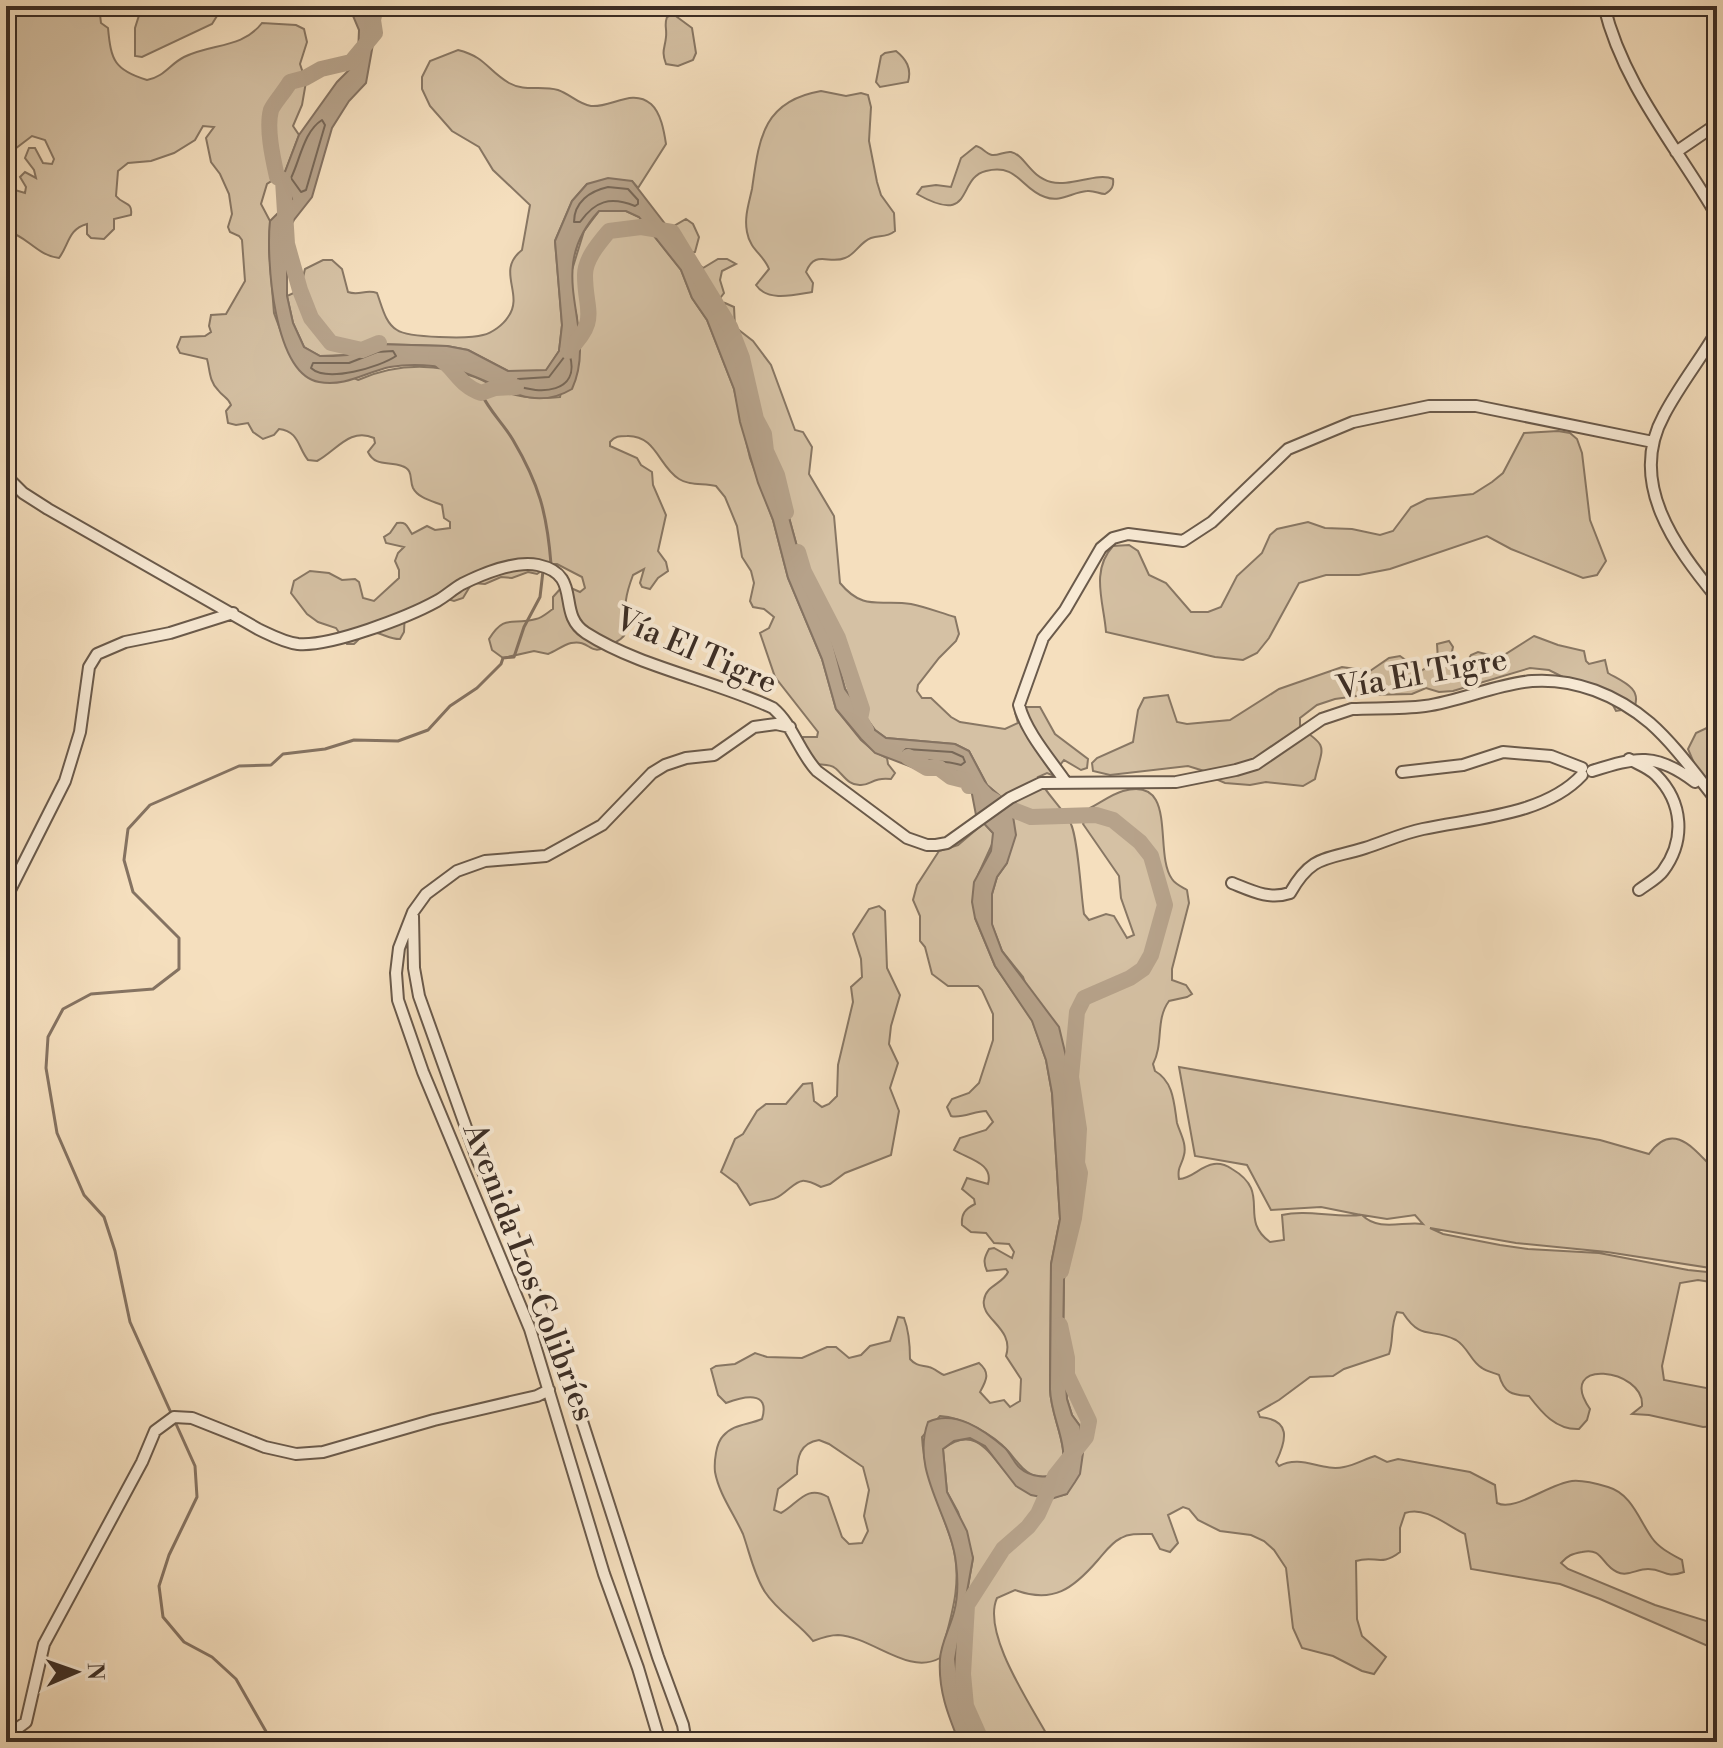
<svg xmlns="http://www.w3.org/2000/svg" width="1723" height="1748" viewBox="0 0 1723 1748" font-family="'Libre Bodoni',serif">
<rect width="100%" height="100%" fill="#f5dfbe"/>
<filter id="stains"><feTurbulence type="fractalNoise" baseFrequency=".0025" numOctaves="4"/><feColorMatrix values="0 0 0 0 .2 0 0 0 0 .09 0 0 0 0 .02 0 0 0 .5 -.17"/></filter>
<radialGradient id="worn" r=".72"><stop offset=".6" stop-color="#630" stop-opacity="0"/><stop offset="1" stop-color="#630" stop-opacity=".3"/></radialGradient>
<!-- green -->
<path fill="#d5c1a4" stroke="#887764" stroke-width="2" fill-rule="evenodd" d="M6 6H99L101 23 108 28C111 60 114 70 147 80 164 77 170 64 184 57 211 43 242 49 262 23L296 25 304 29 307 42 300 64 306 82 302 105 293 126 299 135 285 172 267 184 261 204 270 221 269 250 274 313 287 348 358 380C397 363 436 363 475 377 484 380 490 385 498 389 517 398 539 399 560 397L577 318 572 295V270L584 231 599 211H626L639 217 681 270 692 298 707 320 734 389 750 458 773 520 788 578 822 659 836 709 861 740 875 752 887 758 888 764 895 773 891 779C873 777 871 785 861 785 848 786 843 774 835 768 830 764 822 765 816 764L802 744 803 737H817L818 732 775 677 760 633 769 628 774 617 764 609 753 607 750 601 754 583 751 571 742 557 737 526 725 497 716 486C703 483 690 486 679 479 659 467 656 435 627 436 619 436 615 436 610 442V446L637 458 641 465 652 472 653 485 666 515 658 551 666 562 668 571 658 578 650 589 642 587 640 583 644 569 633 575C630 583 627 592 626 600 625 611 630 622 626 632 623 639 618 641 612 644 587 659 593 639 571 643 563 645 556 651 548 654L534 651 503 658 492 650 489 639C505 613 512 626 536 619 542 618 548 612 553 609V597L561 588H571L580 592 585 588 582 577 557 564H551L537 574 528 572 512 578 501 577 485 584 472 583 463 598 454 601 437 596 405 611 404 632 400 639C389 640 375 628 365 634 361 636 358 641 354 644H347L336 628 318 622 307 614 291 593 294 581 310 571 329 573 342 580 355 579 359 582 363 598 374 601 399 578V570L395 561 398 553 404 547 386 543 384 537 390 533 397 523C407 521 407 527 412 534L427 526 435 530 450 528V522L444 518 442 505C432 501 418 498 413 488 409 479 414 470 402 466 389 461 375 467 368 452L375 443 374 438C350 427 336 451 317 461L308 460C298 448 299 431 279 429L274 435 263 439 253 432 248 423 236 425 228 423 226 411 231 405C228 397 223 397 218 390 209 381 210 370 207 359L180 353 177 347 181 337 205 336 211 332 209 326 211 315 226 314 245 281 242 240 239 236 230 232 228 227 232 214 229 194 220 174 211 162 206 138 214 127 203 126 195 140 174 153 151 161 128 163 118 171 116 196C123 205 133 201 131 215L114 219V229L104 239 91 238 87 234V224C68 229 69 245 59 258 38 256 27 236 7 231L6 219 11 218 6 213V192L15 190 25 193 26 187 20 177 25 172 36 178 34 170 25 158 29 148H35L43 163 52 164 54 159 45 140 32 136 15 149 6 161Z
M142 6H218L217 16 212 24 142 57 135 56V28Z
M673 14 692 28 696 53 693 60 678 66 666 64C661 51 665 48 666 37 667 28 664 25 667 17Z
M458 50C486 57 487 70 509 83 525 92 541 85 558 90 570 94 578 104 591 106 611 108 632 88 651 104 661 113 664 131 666 144L638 188 632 181 587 184 572 201 555 241 562 325 559 351 546 371H508L468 350 447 346 376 344 347 355 320 356 304 347 293 323 287 296 300 290 305 269 323 260H332L342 269 348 292C359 296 366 289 377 293 382 306 385 323 397 330 408 338 470 339 483 335 492 333 503 325 508 317 525 294 495 271 522 250L530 205 493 170 479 147 452 131 430 106 422 89V77L430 61Z
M896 51C906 59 912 68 908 82L880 87 876 82 881 56 885 53Z
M821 91 846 96 861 93 868 95 871 107 869 141 877 182 881 195 894 213 895 231C886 238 880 235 871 238 860 242 855 255 845 258 829 265 815 249 806 272L813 283 812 292C794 295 767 302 756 285L769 269C764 255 750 250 747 232 744 217 749 203 752 189 759 140 762 101 821 91Z
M976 146C982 147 986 154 992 155 998 156 1005 151 1011 152 1025 155 1030 177 1051 182 1070 187 1098 172 1113 179 1114 186 1112 190 1105 194 1099 194 1094 190 1087 191 1072 192 1061 203 1045 197 1021 189 1018 163 986 171 956 178 975 227 917 194L922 187 936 185 951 187 961 158Z
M686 219 693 224 699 237 695 252 686 255 672 232 674 226Z
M718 259H727L736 264 722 271 720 280 724 293 717 302 691 263 696 262 703 268Z
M725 303 734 307 735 327 753 341 771 365 795 430 803 432 812 447 809 474 834 516 840 583C864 612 880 599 911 604 926 607 941 613 955 617L959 634 956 641 939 658 918 685 917 691 922 698H931L951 717 960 722 1005 729 1018 723 1015 712 1024 707H1040L1055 734 1088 759 1087 768 1081 770 1064 760 1052 775 1047 773 1038 777C1044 791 1062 808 1070 822 1078 835 1081 896 1084 914L1089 920 1106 914 1114 916 1127 938 1134 935 1121 898 1119 876 1083 824 1090 808C1100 803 1112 794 1123 791 1179 775 1153 853 1172 879 1175 884 1182 887 1187 890L1189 903 1172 969V980L1186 985 1192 994 1187 997 1169 1001C1155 1020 1164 1043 1153 1064L1155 1071C1174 1082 1174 1104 1177 1123 1180 1133 1187 1144 1184 1155 1182 1165 1177 1167 1179 1179 1193 1178 1200 1166 1214 1164 1221 1163 1226 1165 1232 1169 1273 1193 1237 1218 1270 1242L1284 1240 1282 1215C1306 1209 1335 1218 1361 1215L1321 1207 1271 1210 1247 1165 1195 1156 1179 1067 1600 1140 1649 1154C1675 1117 1698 1155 1717 1172V1269L1607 1252 1516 1243 1430 1228 1443 1234 1500 1245 1528 1249 1599 1253 1688 1270 1717 1273V1283L1698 1280 1680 1283 1662 1366 1664 1380 1717 1390V1426L1703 1427 1649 1415 1632 1414 1642 1406C1645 1368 1554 1357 1590 1409L1587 1420 1579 1429C1556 1430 1542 1413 1529 1396 1512 1395 1504 1393 1499 1375 1494 1373 1486 1371 1482 1368 1471 1362 1468 1347 1456 1340 1431 1327 1422 1342 1403 1313L1397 1312C1390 1326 1394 1340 1389 1354L1344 1369 1333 1376 1310 1377 1279 1400 1258 1412 1260 1417C1291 1420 1287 1439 1276 1462L1279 1466C1302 1454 1321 1472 1344 1467 1355 1465 1365 1459 1375 1456L1387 1462 1398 1459 1470 1472 1495 1485 1497 1503C1515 1512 1548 1484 1572 1481 1582 1480 1598 1484 1608 1487 1632 1494 1639 1520 1652 1538 1659 1548 1671 1554 1682 1560L1684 1572C1664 1579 1665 1569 1648 1569 1637 1569 1627 1577 1617 1572 1601 1565 1603 1547 1582 1552 1572 1554 1568 1555 1561 1563L1568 1569 1655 1605 1713 1623 1717 1628V1650L1600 1599 1560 1584 1471 1569 1465 1534C1446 1525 1426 1506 1405 1513L1400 1528V1552C1381 1567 1375 1555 1356 1561L1357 1619 1362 1636 1386 1657 1374 1674 1362 1671 1333 1656 1302 1648 1293 1628 1286 1568 1274 1550 1264 1541 1251 1535 1220 1531 1198 1520 1189 1509 1183 1507 1168 1515 1178 1543 1170 1552 1160 1549 1152 1534C1141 1534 1130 1533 1121 1538 1111 1543 1105 1552 1098 1560 1073 1589 1053 1604 1015 1590L997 1598C981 1634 1033 1708 1051 1742H976L960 1704 955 1659 973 1558 958 1512 947 1492 943 1449C997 1407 998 1517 1067 1494L1080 1426 1072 1415 1067 1399 1063 1344 1064 1279 1079 1129 1023 977 1002 951 992 925V894L997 877 1007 863 1001 797 987 785 969 751 955 744 886 738 875 730 845 689 826 617 804 572 782 492 766 451 736 343 723 312ZM1362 1215 1387 1219 1415 1215 1423 1224C1403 1221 1379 1232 1362 1215Z
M1558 431 1570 433 1577 439 1582 453 1590 520 1606 561 1597 575 1583 578 1511 549 1487 536 1390 569 1359 575H1326L1299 583 1269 638 1257 653 1243 660 1215 657 1106 632C1104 603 1090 571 1113 546L1129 545 1138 551 1149 575 1166 583 1191 612H1208L1221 607 1237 576 1262 553 1270 535 1277 529 1308 522 1325 528 1352 529 1380 535 1393 531 1411 507 1427 499 1473 494 1492 482 1503 473 1524 433Z
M1534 636 1558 645 1584 651 1586 661 1589 664 1605 660 1608 673C1621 681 1643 688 1634 708L1616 711 1607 694 1573 682 1549 670 1530 668 1453 691 1439 692 1426 688 1412 694 1364 695 1335 699 1317 705 1300 718V728C1330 747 1322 747 1315 779L1303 786 1266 782 1250 785 1225 783 1211 777 1204 771 1188 766 1110 775 1093 771 1092 763 1097 758 1133 742 1138 710 1144 698 1168 695 1177 722 1187 724 1230 720 1279 689 1342 667 1370 671 1389 658 1400 656 1421 671 1438 660 1437 644 1449 641 1453 647 1451 656 1455 662 1465 665 1471 655 1478 652 1497 657 1504 655Z
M1711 726 1717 730V817L1688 749 1696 733Z
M984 823 993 833 994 840 978 875 975 918 995 966 1032 1020 1046 1060 1052 1093 1060 1219 1051 1264 1050 1389C1051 1420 1070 1444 1061 1474 1029 1482 1026 1472 1008 1451 994 1435 962 1417 940 1416L922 1437C924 1476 941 1507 952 1543 964 1583 950 1620 940 1658 908 1676 873 1637 838 1635 830 1635 821 1638 813 1641 799 1623 778 1612 765 1592 754 1575 750 1554 743 1534 734 1514 719 1494 715 1472 714 1462 716 1443 723 1436 733 1424 748 1425 762 1419 771 1389 742 1397 726 1403L718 1395 711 1369 716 1366 735 1364 755 1353 767 1357 802 1358 827 1347H836L849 1358 861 1355 870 1346 890 1341 898 1317 904 1318C909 1331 910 1345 910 1359 916 1366 921 1365 929 1367 934 1368 939 1373 944 1375L979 1363C991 1373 986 1381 980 1392L990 1403 1004 1400 1010 1407 1020 1401 1021 1379 1006 1356C1015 1328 980 1319 984 1300 986 1285 1003 1284 1008 1272L1006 1269 987 1271C983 1262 984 1258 989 1249L994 1248 1012 1258 1014 1252 1009 1244 994 1243 986 1233 971 1232 962 1225C961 1214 965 1209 975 1204L974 1199 962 1189 967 1178 988 1184C994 1163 968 1159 954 1150L960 1138 986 1130 993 1122 986 1111C975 1111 961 1119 951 1116L947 1107 952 1099 969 1093 979 1083 993 1040V1014L982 990 978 986H948L932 974 925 947 920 941V916L913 900 917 885 939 851 958 845ZM819 1440 829 1444 863 1467 869 1490 864 1516 868 1531 862 1543 849 1544 842 1537 828 1497C806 1484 798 1504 781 1513L774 1510 778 1489 797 1474C797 1457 800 1443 819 1440Z
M879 906 885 911 887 968 900 995 891 1026 889 1044 898 1063 890 1088 899 1111 891 1155 845 1173 830 1184 821 1187C798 1175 799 1182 781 1195 772 1202 760 1200 750 1205L737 1184 721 1172 735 1139 743 1134 757 1111 766 1104H786L803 1084 812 1083 814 1101 822 1107 829 1104 837 1096 838 1065 853 1002 851 987 862 977 861 959 853 934 869 909Z"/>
<!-- water -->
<path fill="#b6a28a" stroke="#857362" stroke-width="2" d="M345 6H363L373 20 375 33 366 83 349 101 332 128 312 197 294 220 287 232V296L293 323 304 347 320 356H333L347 355 376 344 447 346 468 350 508 371 546 370 559 351 562 325 555 241 572 201 587 184 608 178 632 181 676 238 724 314 745 373 771 466 782 492 804 572 826 617 845 689 875 730 886 738 955 744 969 751 987 785 1001 797 1013 816 1016 835 1007 863 997 877 992 894V924L1002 951 1059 1027 1071 1077 1079 1129 1076 1205 1064 1279 1063 1344 1067 1399 1072 1415 1080 1426 1083 1453 1080 1474 1075 1482 1067 1494 1051 1499 1031 1495 1016 1486 985 1446 970 1438 954 1441 943 1449 947 1492 967 1531 973 1558 955 1659 960 1704 976 1742H959C948 1715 938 1690 940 1659 941 1643 950 1628 954 1612 958 1597 958 1579 956 1563 951 1516 910 1471 928 1422 955 1409 984 1430 1005 1448 1011 1454 1014 1463 1020 1468 1031 1478 1048 1478 1061 1474 1070 1444 1051 1420 1050 1389L1051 1264 1060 1219 1052 1093 1046 1060 1032 1021 995 966 975 918 972 902 974 882 991 851 993 833 976 815 971 789 958 772 945 768 917 769 875 753 861 739 836 709 822 659 788 578 773 520 758 483 740 422 734 389 707 320 692 298 681 270 639 217 626 211H599C541 273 600 327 572 389 527 416 493 377 451 369 432 365 409 364 390 367 366 372 346 387 319 382 273 374 266 257 270 221L292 199 283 177 299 135 337 82 352 67 358 54 359 30 351 11Z"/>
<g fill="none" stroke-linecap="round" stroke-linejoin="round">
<!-- shore -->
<path stroke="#786858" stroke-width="2" d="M322 120 325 125 306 190 301 192 291 178C300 160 304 131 322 120Z
M608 187 628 189 638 200V204L635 206C610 196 595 201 580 222H574C574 202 590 191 608 187Z
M377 352 393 351 396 356C380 367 327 383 311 368L313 363H349Z
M570 356C580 393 540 395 515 385L518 379 549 377 565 356Z
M906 749 952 752 963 757 965 762 961 765C942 759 923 763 904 756L903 752Z"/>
<!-- stream -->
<path stroke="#857362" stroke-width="3" d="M481 393C490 412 503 423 513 440 539 484 547 513 551 564L548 566
M272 1742 236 1679 212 1657 184 1642 163 1617 159 1586 169 1555 197 1497 195 1466 130 1322 115 1251 104 1217 84 1195 57 1133 46 1068 48 1037 63 1009 91 994 153 989 179 969V938L133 892 124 860 128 829 150 805 239 766 271 765 283 754 325 749 354 740 398 741 428 730 450 706 477 688 501 664 503 658 514 657 524 627 540 597 543 571"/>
<!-- river -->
<path stroke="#b6a28a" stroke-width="16" d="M376 6 373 20 375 33 351 62 321 69 305 78 290 82C285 91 274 103 271 110 266 128 273 159 277 177L283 180 287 244 300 290 311 318 331 343 362 350 379 343
M568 351C600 319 585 312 585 275 585 259 599 243 609 231L641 227 672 232 730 327 742 358 756 419 764 434 766 451 777 475 786 512
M436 356C456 368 458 385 481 393L495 388 516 387
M798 552 804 572 838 638 862 709 860 719 866 730
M908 757 927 768H939L951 777 967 781 969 786 976 785 987 797 1001 805 1031 817 1096 815 1113 820 1140 842 1151 856 1165 905 1151 955 1143 969 1130 978 1084 998 1077 1012 1071 1077 1079 1129 1077 1163 1080 1173 1074 1218 1061 1271
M982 1742 966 1706 963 1674 967 1605 1003 1549 1028 1527 1038 1514 1055 1476 1086 1437 1089 1421 1067 1375V1358L1060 1325"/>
<!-- minor casing -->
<g stroke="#6a5a4b" stroke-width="14">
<path id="minor" d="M1604 6C1623 85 1677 147 1717 216
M1676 152 1717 124
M1717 331C1700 360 1679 386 1664 415 1627 482 1675 547 1717 598
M6 476 23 493 48 509 258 629C271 635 283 642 298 644 330 647 408 617 437 601 446 596 453 589 462 584 482 574 516 560 538 565 584 575 555 613 586 633 639 667 716 681 773 708 793 725 799 752 817 771L907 838 927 845H936L947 843 1010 798 1041 783 1176 782 1236 770 1256 764 1322 719 1352 709C1376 708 1401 709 1425 706 1461 701 1496 684 1532 681 1575 678 1617 695 1650 723 1675 745 1696 775 1717 801
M1629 759C1638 764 1649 768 1656 775 1683 802 1686 840 1663 871 1658 878 1647 884 1639 890
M1592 771C1636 757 1656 752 1695 782
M1402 772 1463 765 1503 752 1551 756 1582 768
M1065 781C1049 758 1026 732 1019 705L1043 638 1065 610 1101 548 1113 538 1128 534 1183 541 1212 522 1288 449 1353 422 1429 406H1476L1653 442
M1232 883C1252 891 1269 900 1290 893 1312 854 1327 860 1365 848 1384 842 1403 833 1423 829 1475 818 1545 815 1582 775
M6 898 65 781 80 732 89 667 97 654 125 642 170 633 233 613
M413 916 414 968 419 996 478 1161 512 1233 571 1387 658 1657 683 1725 686 1742
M6 1737 26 1722 44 1644 142 1462 155 1431 174 1417 192 1418 265 1447 296 1454 323 1452 434 1420 537 1396 549 1390
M660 1742 638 1668 604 1574 530 1329 423 1072 398 1000 396 973 399 948 413 912 426 894 457 871 485 861 546 856 602 825 652 773 665 765 686 758 714 755 754 727 776 724 790 727"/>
</g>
<!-- minor -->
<use href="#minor" stroke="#f8ead5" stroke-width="10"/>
</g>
<g text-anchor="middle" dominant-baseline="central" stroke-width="8" stroke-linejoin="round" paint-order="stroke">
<!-- street labels -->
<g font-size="32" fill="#3b2d25" stroke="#f8ead5">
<text transform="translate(696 651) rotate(23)">Vía El Tigre</text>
<text transform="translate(1422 674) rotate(-10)">Vía El Tigre</text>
<text transform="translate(529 1272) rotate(69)">Avenida Los Colibríes</text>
</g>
</g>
<!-- margin -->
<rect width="1723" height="1748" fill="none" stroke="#f5dfbe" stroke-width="32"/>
<rect x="8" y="8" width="1707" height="1732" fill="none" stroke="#3b2d25" stroke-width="4"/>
<rect x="16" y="16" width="1691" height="1716" fill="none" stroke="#3b2d25" stroke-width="2"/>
<!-- north arrow -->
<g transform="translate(76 1672) rotate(88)" stroke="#f8ead5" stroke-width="6" paint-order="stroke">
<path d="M0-6L14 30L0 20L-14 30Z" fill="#3b2d25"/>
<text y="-12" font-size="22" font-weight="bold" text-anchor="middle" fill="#3b2d25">N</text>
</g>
<rect width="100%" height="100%" filter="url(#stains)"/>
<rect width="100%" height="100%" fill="url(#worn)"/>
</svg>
